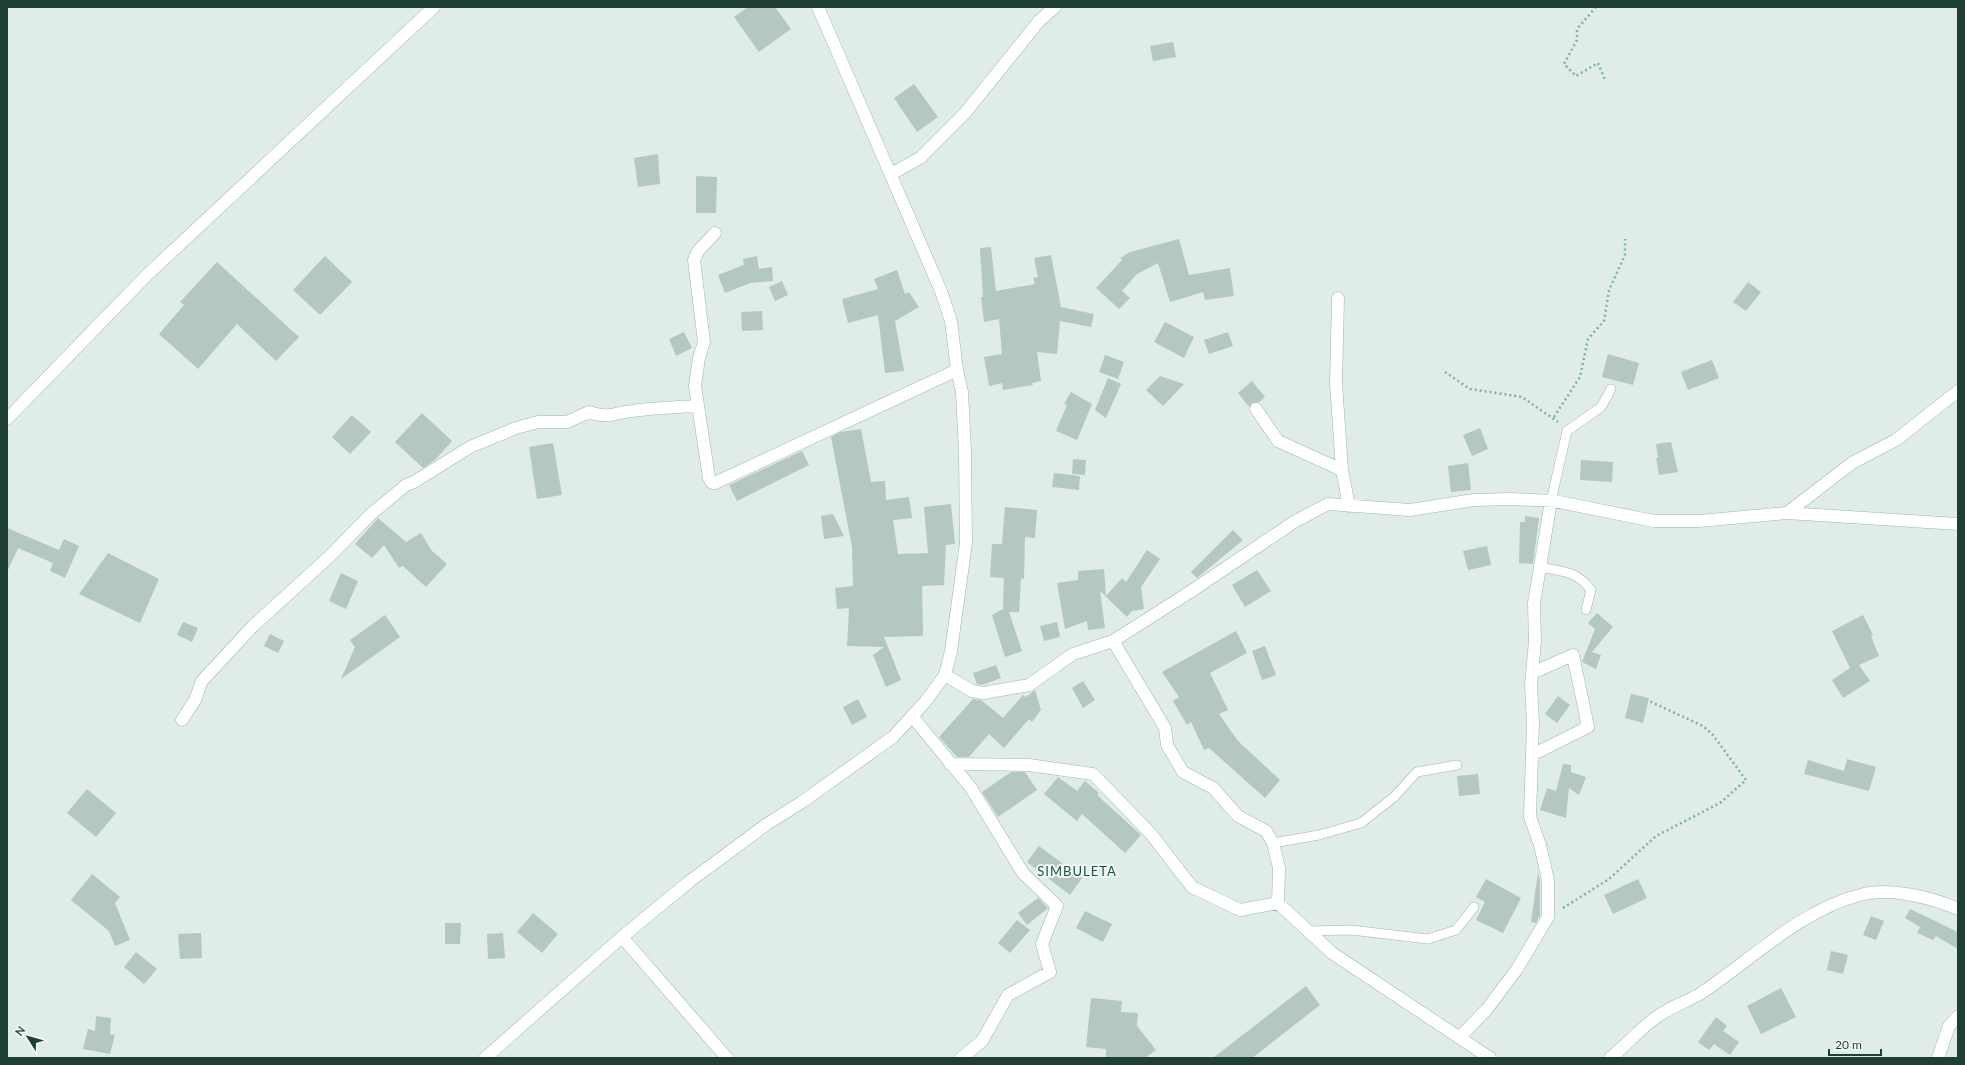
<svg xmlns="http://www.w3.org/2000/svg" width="1965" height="1065" viewBox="0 0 1965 1065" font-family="Lato,sans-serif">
<rect width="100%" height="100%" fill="#dfece7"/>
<!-- building -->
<path fill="#b4c7c0" d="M748 7H775L791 29 759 52 734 17Z
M1173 42 1176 57 1153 61 1150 46Z
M914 84 938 117 917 132 894 98Z
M658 154 660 184 638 187 634 158Z
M696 176 717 177 716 213H696Z
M1179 239 1189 275 1230 268 1234 296 1205 300 1203 292 1170 302 1158 263 1137 274 1122 291 1130 298 1119 309 1096 288 1122 260 1120 258 1130 252Z
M991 247 996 291 1035 284 1033 278 1038 277 1034 258 1051 255 1061 307 1094 314 1091 327 1060 321 1057 354 1037 352 1041 381 1032 383 1033 385 1003 390 1002 383 989 386 984 357 1002 354 999 319 984 322 981 297H983L980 248Z
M325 256 352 282 320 315 293 290Z
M757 256 759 269 772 267 773 281 750 283 725 293 718 275 744 265 743 259Z
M217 262 299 337 276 361 237 324 198 369 159 334 184 305 180 302Z
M897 270 905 294 909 292 919 307 895 321 904 371 885 373 878 315 848 323 842 299 878 289 874 279Z
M782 281 788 295 775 301 769 287Z
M1748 282 1761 292 1746 311 1733 302Z
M762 311 763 330 742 331 741 312Z
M1165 322 1194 337 1184 358 1154 342Z
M684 332 692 348 676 356 669 339Z
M1228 332 1233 346 1209 354 1204 340Z
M1608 354 1639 363 1633 385 1602 377Z
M1105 355 1124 362 1118 379 1099 372Z
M1712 360 1719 378 1688 390 1681 372Z
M1160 376 1184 384 1163 406 1146 390Z
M1108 378 1121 384 1106 418 1095 410Z
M1252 381 1265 397 1259 402 1252 403 1249 407 1238 393Z
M1071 392 1092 404 1077 440 1056 431 1067 405 1064 404Z
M422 413 452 441 435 460 423 468 395 442Z
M352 415 371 432 350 454 332 437Z
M1480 428 1488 449 1472 456 1463 435Z
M861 429 871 482 885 481 886 500 909 497 912 518 893 520 898 554 928 553 924 507 951 504 955 544 946 545 944 585 922 586 923 636 884 637 901 680 886 687 873 655 884 647 847 646 849 608 837 609 835 588 853 586 852 547 831 437 841 432Z
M1671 442 1678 472 1659 475 1656 458H1658L1656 444Z
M553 443 562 495 537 499 529 447Z
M802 451 809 465 737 501 729 485Z
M1073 459 1086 460 1085 475 1072 474Z
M1581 460 1613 462 1612 482 1580 480Z
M1468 463 1471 490 1451 492 1448 466Z
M1054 473 1080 476 1079 490 1052 487Z
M1005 507 1037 510 1035 538 1025 537 1024 579 1021 578 1019 612H1009L1022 651 1005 657 992 615 1003 609 1004 578 990 577 992 544H1002Z
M833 514 844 536 824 539 821 516Z
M1525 516 1539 518 1533 564 1519 563 1520 522H1525Z
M378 518 406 542 421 533 431 550 447 564 426 587 403 566 399 568 384 545 372 558 355 544Z
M7 528 59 550 64 539 79 546 65 578 50 571 53 563 18 548 7 572Z
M1233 530 1243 540 1197 578 1191 572Z
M1487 546 1491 565 1468 570 1463 551Z
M1147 550 1160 559 1141 587 1144 609 1132 611 1127 617 1100 591 1105 628 1088 630 1087 621 1065 629 1057 583 1078 580V571L1104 569 1106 596 1122 578 1126 582Z
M108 553 159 579 140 623 79 594Z
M1257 570 1271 591 1245 607 1232 585Z
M341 573 358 581 346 609 329 601Z
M1597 613 1613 627 1592 652 1601 655 1596 669 1582 662 1595 629 1588 623Z
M385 615 400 637 341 679 355 647 350 640Z
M1863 615 1873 635 1871 636 1879 656 1859 665 1870 681 1843 698 1832 680 1850 668 1832 631Z
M183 622 198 628 192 642 177 635Z
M1057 622 1060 637 1044 641 1040 626Z
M1236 631 1247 653 1210 673 1228 710 1219 714 1238 741 1280 780 1265 798 1209 748 1204 750 1191 722 1187 725 1173 701 1179 697 1162 672Z
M270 634 284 641 278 653 264 646Z
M1265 646 1276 675 1262 680 1252 651Z
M996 665 1001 678 982 685 977 684 973 673Z
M1083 681 1095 700 1083 708 1072 688Z
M1035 690 1041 710 1032 722 1029 719 1004 748 989 734 969 757H957L939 737 973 699 981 700 1003 718 1023 695 1026 697Z
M1631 694 1649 698 1643 723 1625 718Z
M1558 696 1570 705 1557 723 1545 714Z
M858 699 867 717 852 725 843 707Z
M1847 759 1876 767 1869 791 1804 774 1808 760 1844 771Z
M1563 764 1571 765V772L1586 777 1579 795 1569 788 1566 818 1540 810 1547 788 1556 791Z
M1011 772H1025L1037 790 998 817 982 792Z
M1478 774 1480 794 1459 796 1457 776Z
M1058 777 1077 791 1085 781 1099 793 1097 795 1141 835 1125 853 1082 814 1077 821 1044 794Z
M87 789 116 813 96 837 67 813Z
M1039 846 1082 878 1070 895 1027 862Z
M1538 872 1540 881V915L1536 923 1531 922Z
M92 874 120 897 115 903 130 940 115 946 109 931 71 900Z
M1486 879 1521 898 1503 933 1476 920 1485 902 1476 897Z
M1638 879 1647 898 1613 914 1604 895Z
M1038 898 1048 908 1027 925 1018 913Z
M1910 909 1958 932V949L1936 936 1933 940 1917 933 1920 927 1905 918Z
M1085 911 1112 924 1103 942 1076 928Z
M533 913 558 934 542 953 517 932Z
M1871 916 1884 921 1876 940 1863 935Z
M1017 920 1030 930 1010 953 998 943Z
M445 923H461L460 944H445Z
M201 933 202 958 180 959 178 934Z
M503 933 505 958 488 959 487 934Z
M1831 951 1848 955 1843 974 1827 970Z
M136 952 157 969 144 984 124 967Z
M1306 986 1320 1005 1252 1058H1213Z
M1781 988 1796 1017 1761 1034 1747 1006Z
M1091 998 1122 1001 1121 1012 1138 1013 1137 1026 1156 1050 1145 1058H1106V1049L1086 1047Z
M96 1016 111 1018 110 1034 115 1035 110 1054 83 1049 88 1029 95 1031Z
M1716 1017 1727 1026 1723 1031 1739 1042 1730 1055 1714 1044 1709 1050 1698 1042Z"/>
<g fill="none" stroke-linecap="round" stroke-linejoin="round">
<!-- service casing -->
<g stroke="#a1b4ae" stroke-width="10">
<path id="service" d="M1551 501 1567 431 1601 407 1611 389
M1540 567C1563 572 1576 570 1591 590L1586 610
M1273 843 1319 835 1361 823 1394 797 1417 772 1457 765
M1307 931 1351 930 1428 939 1456 930 1474 907"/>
</g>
<!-- minor casing -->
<g stroke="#a1b4ae" stroke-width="13">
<path id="minor" d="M891 174 920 158 965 113 1039 21 1055 7
M715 233 698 251 694 260 704 342 699 358 695 386 709 478 712 483H715L957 370
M1338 298 1336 383 1342 470
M1256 409 1278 441 1342 470 1349 506
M7 419 148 274 434 7
M1787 513 1852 463 1896 440 1958 391
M1113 641 1165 728 1167 745 1183 772 1213 788 1238 816 1266 831 1273 843 1279 868 1278 903 1332 953 1490 1058
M1532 673 1573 655 1588 727 1532 755
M945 675 972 691 984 693 1029 685 1073 654 1113 641 1190 592 1294 522 1328 504 1410 510 1474 500 1512 499 1554 501 1654 521H1699L1787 513 1958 524
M912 716 971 788 1023 873 1057 906 1042 944 1050 972 1008 995 982 1041 961 1058
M182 720 195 700 202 681 252 627 330 556 370 515 406 485 414 482 470 447 516 428 538 422H567L589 412C610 419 612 413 632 411 654 408 676 407 698 406
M950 764 1029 765 1093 774 1151 834 1192 887 1240 910 1278 903
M622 937 727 1058
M1459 1038 1487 1009 1517 969 1548 917V880L1540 845 1530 817 1533 722 1531 685 1535 641 1534 603 1551 501
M1610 1058C1627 1045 1640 1028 1658 1016 1672 1006 1689 1001 1703 992 1753 958 1801 910 1860 895 1889 887 1931 897 1958 909
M1938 1058 1949 1026 1958 1016"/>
</g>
<!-- tertiary casing -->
<g stroke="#a1b4ae" stroke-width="13">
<path id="tertiary" d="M485 1058 622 937 690 881 767 824 802 802 893 737 925 702 945 675 951 651 966 543 965 451 962 392 957 370 951 321 941 291 818 7"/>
</g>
<!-- path -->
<path stroke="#7cb3a3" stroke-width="2.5" stroke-dasharray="2 3" stroke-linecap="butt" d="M1596 7 1577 29V40L1564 64 1576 76 1598 63 1605 80
M1445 372 1470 389 1522 397 1558 422
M1554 417 1580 377 1588 339 1604 321 1609 290 1625 255V239
M1563 908 1609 879 1656 836 1720 803 1746 780 1713 735 1703 726 1649 701"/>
<!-- service -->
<use href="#service" stroke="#fff" stroke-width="9"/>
<!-- minor -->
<use href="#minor" stroke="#fff" stroke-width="12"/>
<!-- tertiary -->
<use href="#tertiary" stroke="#fff" stroke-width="12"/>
</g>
<g text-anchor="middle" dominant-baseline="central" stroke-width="4" stroke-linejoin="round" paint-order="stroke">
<!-- quarter labels -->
<g font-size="13" letter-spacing="1" fill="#185245" stroke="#f0f8f4">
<text x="1077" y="871">SIMBULETA</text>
</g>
</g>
<!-- border -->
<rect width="1965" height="1065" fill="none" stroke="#1e3e36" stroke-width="16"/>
<!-- north arrow -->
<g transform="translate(28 1037) rotate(307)" stroke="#f0f8f4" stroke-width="3" paint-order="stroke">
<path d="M0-3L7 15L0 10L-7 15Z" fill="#1e3e36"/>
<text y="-6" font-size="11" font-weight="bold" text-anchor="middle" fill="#1e3e36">N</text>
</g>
<!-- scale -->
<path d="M1829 1049v6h52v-6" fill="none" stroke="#1e3e36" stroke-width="2"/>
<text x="1835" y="1049" font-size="12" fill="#1e3e36" stroke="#f0f8f4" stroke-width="3" paint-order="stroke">20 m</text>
</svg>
